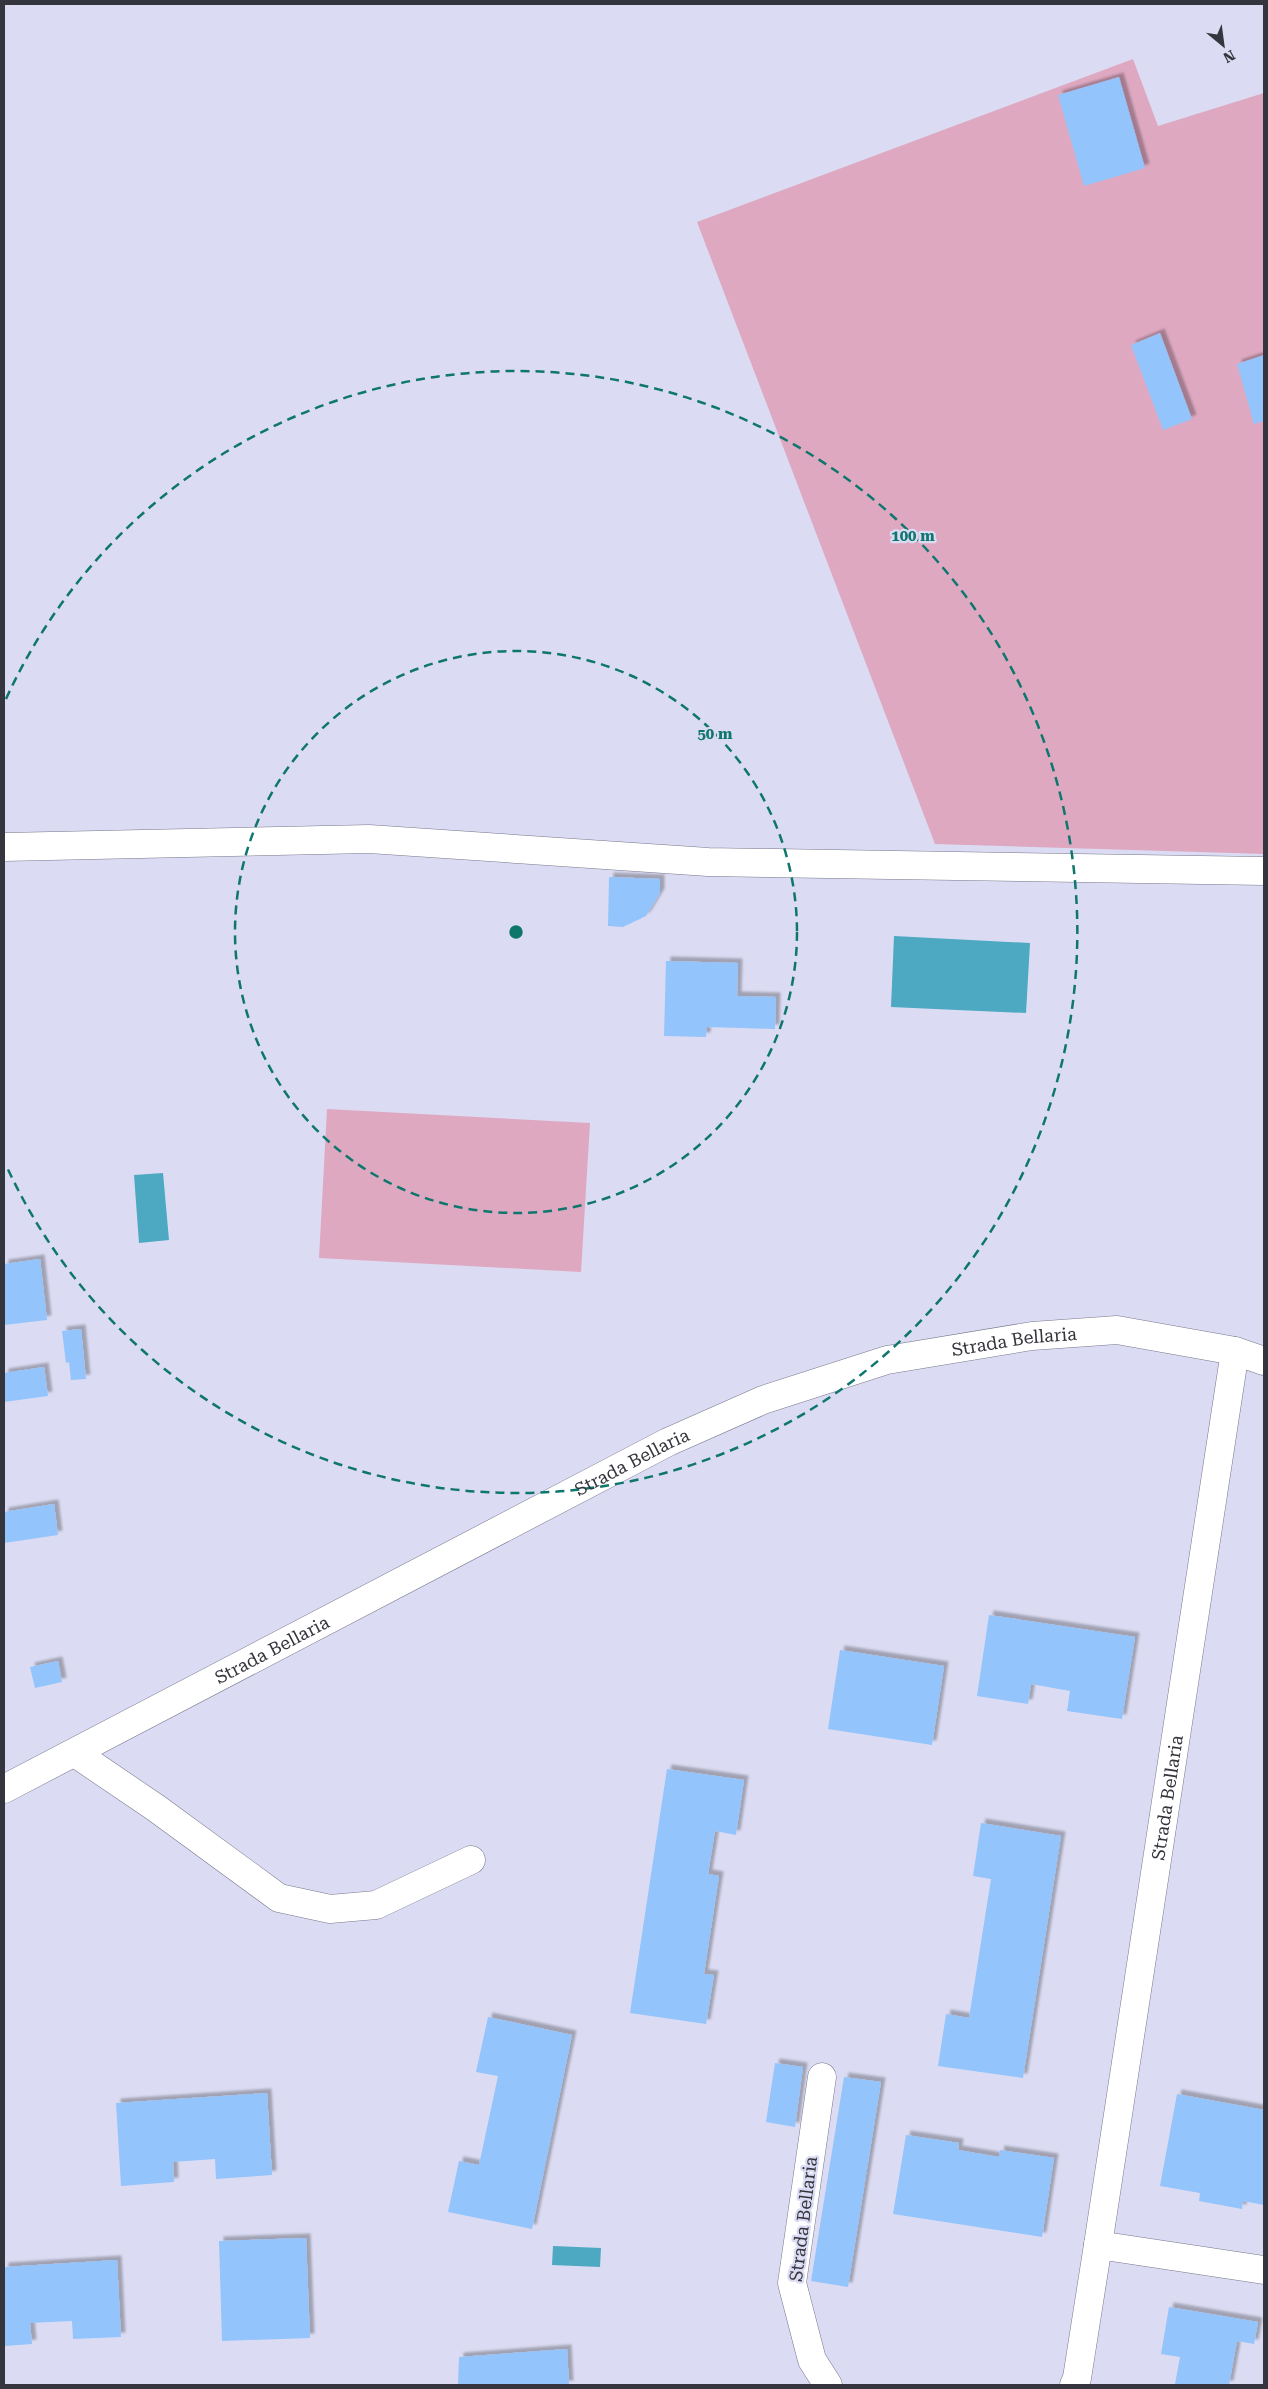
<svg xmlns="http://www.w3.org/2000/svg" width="1268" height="2389" viewBox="0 0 1268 2389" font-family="'Roboto Serif',serif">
<defs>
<filter id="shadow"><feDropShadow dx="4.5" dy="-4.5" stdDeviation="1" flood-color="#0004"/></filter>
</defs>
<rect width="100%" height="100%" fill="#dbdcf3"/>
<!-- green -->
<path fill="#dea8c1" d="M1133 59 1158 126 1264 93V854L935 844 697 222Z
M327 1109 590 1123 581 1272 319 1258Z"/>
<!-- water -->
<path fill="#4da8c2" d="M894 936 1030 943 1026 1013 891 1007Z
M163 1173 169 1240 139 1243 134 1175Z
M553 2246 601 2248 600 2267 552 2265Z"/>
<!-- building -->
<path fill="#93c4fb" filter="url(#shadow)" d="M1119 77 1145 168 1084 186 1058 95Z
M1160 333 1192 419 1163 430 1131 345Z
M1264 355V421L1254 424 1237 364Z
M609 877 660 879V893L646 916 623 927 608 926Z
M666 961 738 963 737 996 776 997 775 1029 707 1027 706 1037 664 1036Z
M40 1259 47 1320 4 1325V1264Z
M81 1329 86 1379 71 1380 69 1362 66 1363 62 1331Z
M44 1367 48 1396 4 1402V1373Z
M54 1504 58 1535 4 1543V1512Z
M989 1615 1135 1637 1122 1719 1067 1711 1070 1691 1031 1684 1028 1704 977 1696Z
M840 1650 944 1666 932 1745 828 1729Z
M58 1661 62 1682 35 1688 30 1667Z
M667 1769 744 1780 736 1835 715 1831 708 1874 719 1876 704 1974 714 1975 706 2024 630 2013Z
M981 1823 1061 1836 1023 2078 938 2066 946 2014 969 2018 991 1879 973 1876Z
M488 2017 572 2035 532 2229 448 2212 459 2161 479 2165 498 2076 476 2072Z
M775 2063 803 2067 795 2127 766 2122Z
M844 2077 881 2082 848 2287 811 2281Z
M267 2093 272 2175 216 2179 215 2159 173 2162 174 2182 121 2186 116 2103Z
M1177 2094 1264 2110V2205L1243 2201 1242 2209 1199 2201 1200 2193 1160 2186Z
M906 2135 959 2143 958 2150 999 2157 1000 2150 1054 2158 1042 2237 893 2214Z
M306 2238 310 2338 222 2341 219 2241Z
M117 2260 121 2337 73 2339 72 2321 30 2323 32 2344 4 2346V2267Z
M1169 2307 1258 2322 1254 2344 1237 2341 1229 2385 1175 2384 1180 2357 1161 2354Z
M567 2349 569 2385H458L459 2357Z"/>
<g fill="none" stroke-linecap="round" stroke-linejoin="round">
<!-- minor casing -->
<g stroke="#77778c" stroke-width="29">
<g id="minor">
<path d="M4 847 369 839 708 862 1264 871"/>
<path d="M75 1753 156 1808 279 1898 330 1909 376 1905 471 1860"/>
<path id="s1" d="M4 1789 668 1442 763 1400 887 1360 1032 1336 1117 1330 1235 1351 1264 1361"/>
<path d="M822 2077 792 2283 812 2360 828 2385"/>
<path d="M1098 2245 1264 2270"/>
<path id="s2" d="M1074 2385 1077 2378 1098 2245 1235 1351"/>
</g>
</g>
<!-- minor -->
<use href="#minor" stroke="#fff" stroke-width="28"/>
</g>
<!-- distance rings -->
<g fill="none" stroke="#0f766e" stroke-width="2.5" stroke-dasharray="9 6">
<circle cx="516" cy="932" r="281"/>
<path d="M6 699A561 561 0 1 1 6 1165"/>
</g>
<g text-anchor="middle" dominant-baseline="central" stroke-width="4.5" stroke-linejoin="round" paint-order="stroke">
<!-- street labels -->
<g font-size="18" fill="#35353e" stroke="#dbdcf3">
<text stroke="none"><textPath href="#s1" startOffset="1112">Strada Bellaria</textPath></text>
<text stroke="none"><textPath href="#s1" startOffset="708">Strada Bellaria</textPath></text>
<text stroke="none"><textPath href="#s1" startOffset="302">Strada Bellaria</textPath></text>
<text stroke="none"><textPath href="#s2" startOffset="595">Strada Bellaria</textPath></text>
<text transform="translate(803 2219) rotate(-83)">Strada Bellaria</text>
</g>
</g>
<circle cx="516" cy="932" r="8" fill="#0f766e" stroke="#dbdcf3" stroke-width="2.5"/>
<g font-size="15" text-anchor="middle" font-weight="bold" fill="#0f766e" stroke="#dbdcf3" stroke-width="4.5" stroke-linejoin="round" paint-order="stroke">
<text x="913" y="541">100 m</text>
<text x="715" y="739">50 m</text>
</g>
<!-- border -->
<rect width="1268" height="2389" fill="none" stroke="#35353e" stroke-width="10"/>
<!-- north arrow -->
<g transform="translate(1223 45) rotate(151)" stroke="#dbdcf3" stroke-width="4" paint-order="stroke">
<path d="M0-4L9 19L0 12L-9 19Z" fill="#35353e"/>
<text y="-8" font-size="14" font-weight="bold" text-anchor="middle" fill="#35353e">N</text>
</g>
</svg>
